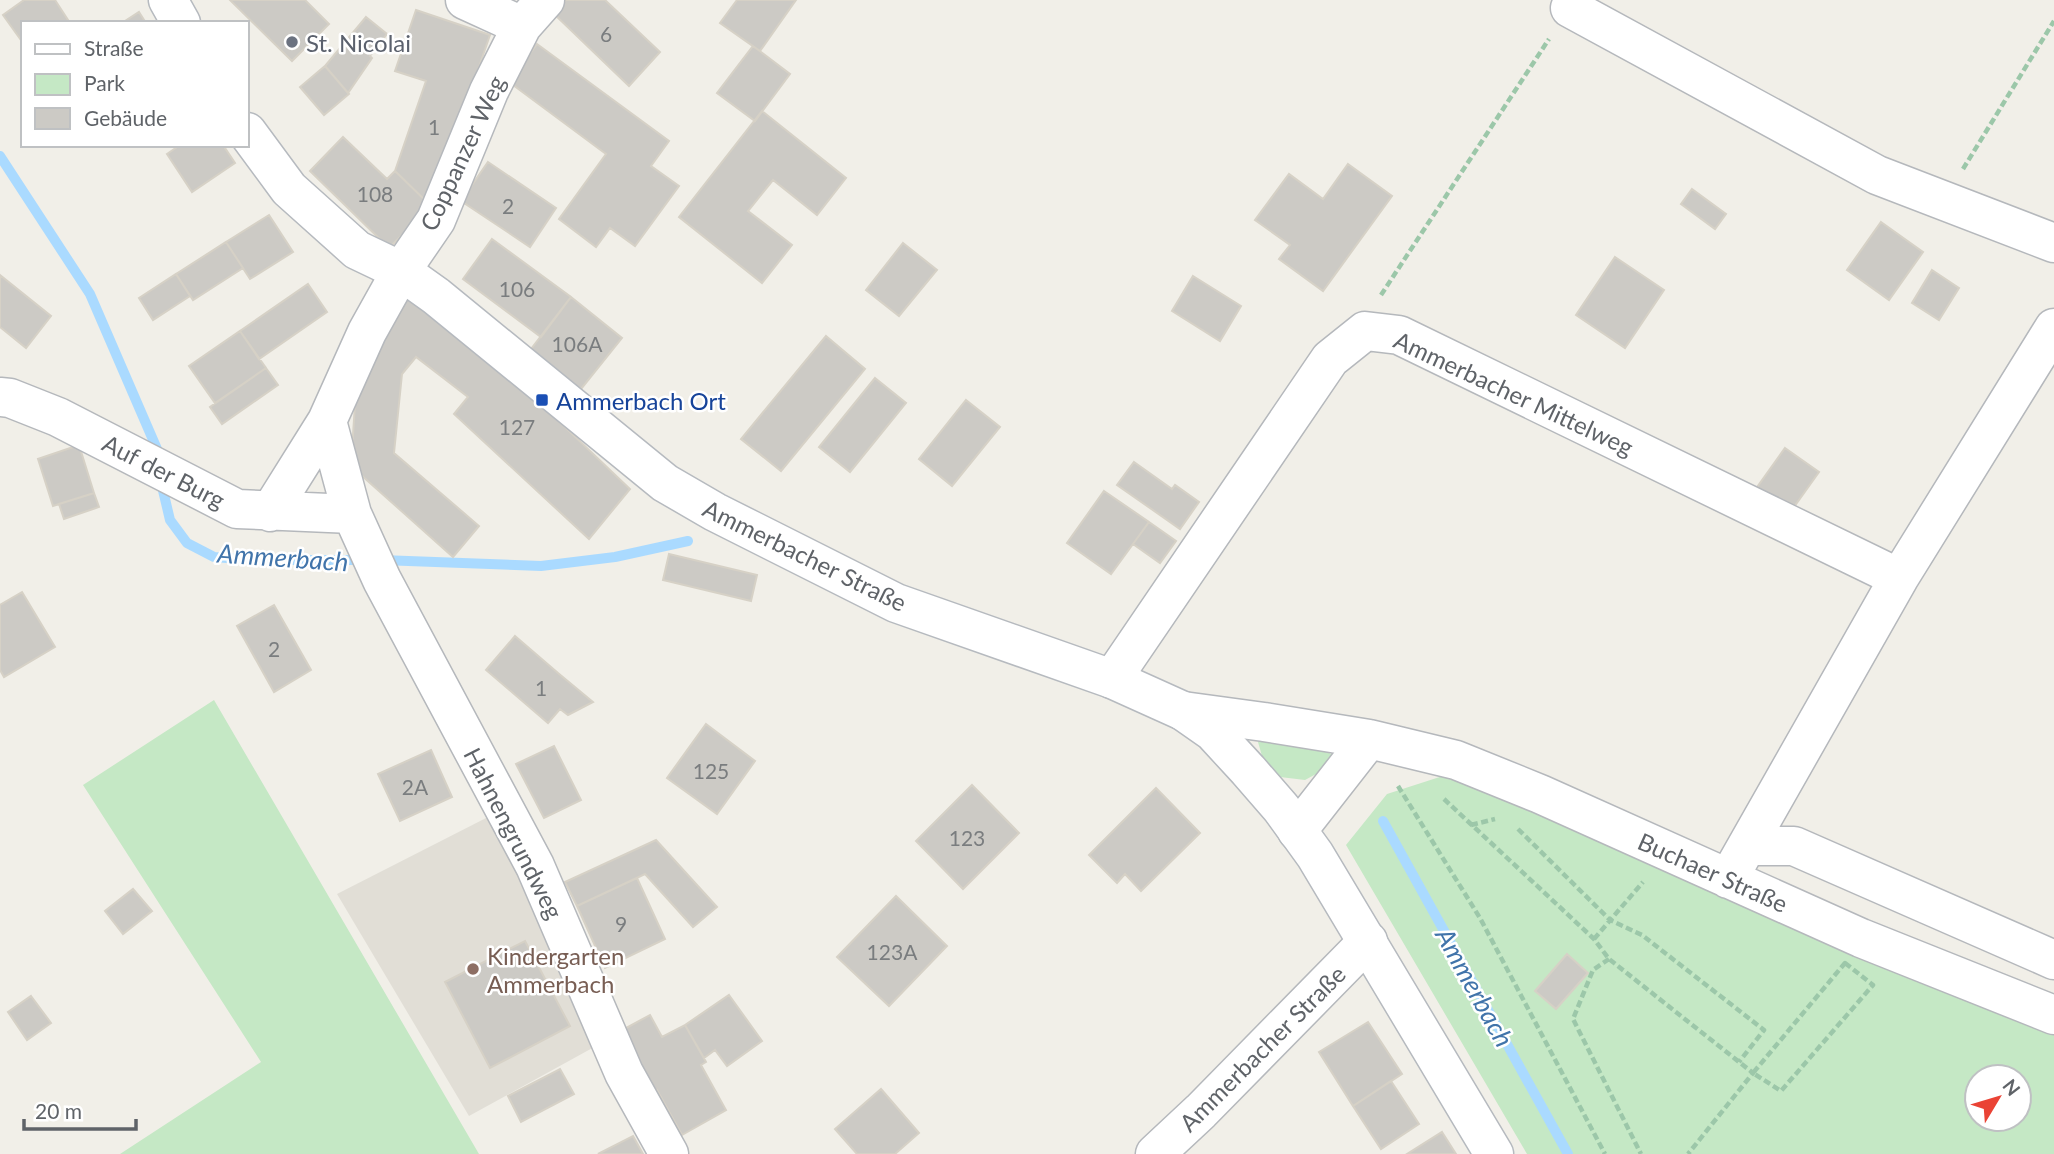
<svg xmlns="http://www.w3.org/2000/svg" width="2054" height="1154" viewBox="0 0 2054 1154" font-family="Lato,sans-serif">
<rect width="100%" height="100%" fill="#f1efe8"/>
<!-- education -->
<path fill="#e1ded6" d="M490 816 544 920 596 1046 469 1116 337 894Z"/>
<!-- green -->
<path fill="#c5e8c5" fill-rule="evenodd" d="M214 700 479 1154H120L261 1062 83 785Z
M1268 734H1303L1332 755 1329 767 1305 780 1280 777 1264 763 1258 742Z
M1449 774 2054 1030V1154H1527L1346 845 1387 794ZM1977 1077H2019V1119H1977Z"/>
<g fill="none" stroke-linecap="round" stroke-linejoin="round">
<!-- stream -->
<path stroke="#aadaff" stroke-width="10" d="M0 156 90 294 157 449 158 459
M161 482 170 520 187 543 214 557 253 560H365
M381 560 541 566 615 557 688 541
M1383 821 1568 1154"/>
</g>
<!-- building -->
<path fill="#cccac5" stroke="#d6d1c6" stroke-width="2" d="M24 0H55L70 23H23V43L3 15Z
M230 0H305L329 24 292 61Z
M566 0H605L660 52 629 86 553 13Z
M737 0H796L760 51 720 23Z
M416 10 490 35 431 206 395 171 426 81 395 71Z
M139 12 146 23H122Z
M366 17 387 34 370 56 372 58 348 93 325 66Z
M537 44 669 141 651 166 679 186 635 246 610 228 596 247 559 219 606 154 509 82Z
M753 46 790 74 755 121 717 93Z
M325 66 349 94 324 115 300 87Z
M762 111 846 178 817 215 773 180 748 211 792 245 762 283 679 217Z
M343 137 387 179 395 171 431 206 389 248 310 171Z
M180 145H223L235 163 192 192 167 154Z
M488 162 556 208 530 247 461 201Z
M1348 164 1392 196 1323 291 1279 259 1290 245 1255 220 1289 174 1323 199Z
M1692 189 1726 214 1715 229 1681 204Z
M269 215 293 252 250 279 226 242Z
M1881 222 1923 252 1889 300 1847 270Z
M492 239 571 297 541 337 463 279Z
M226 242 243 268 193 300 176 274Z
M903 243 937 270 899 316 866 290Z
M1615 257 1664 290 1625 348 1576 315Z
M1932 270 1959 288 1939 320 1912 303Z
M176 274 190 296 153 320 139 298Z
M0 275 51 316 26 348 0 327Z
M1193 276 1241 306 1220 341 1172 311Z
M308 284 327 312 259 359 240 331Z
M408 297 526 390 630 489 589 539 454 414 468 397 416 357 402 374 394 453 479 526 453 557 351 466 355 404 370 357Z
M571 297 622 338 581 389 531 349Z
M240 331 266 368 215 403 189 366Z
M826 336 865 369 781 471 741 439Z
M266 368 278 385 222 424 210 407Z
M875 378 906 403 850 472 819 447Z
M966 400 1000 427 952 486 919 459Z
M79 445 94 493 53 506 38 459Z
M1785 448 1819 472 1789 514 1755 490Z
M1134 462 1172 489 1175 485 1199 502 1180 529 1117 485Z
M1104 491 1149 522 1111 574 1067 543Z
M94 493 99 507 64 519 59 504Z
M1149 522 1176 541 1160 563 1133 544Z
M669 554 757 575 751 601 663 580Z
M22 592 55 647 4 677 0 670V605Z
M274 605 311 670 274 692 237 626Z
M515 636 558 673 593 702 568 715 560 709 548 723 486 670Z
M706 724 755 761 717 814 667 778Z
M554 746 581 800 544 818 516 764Z
M431 750 452 797 400 821 378 774Z
M972 785 1019 833 963 889 916 841Z
M1156 788 1200 833 1141 891 1125 874 1117 883 1089 855Z
M656 840 717 907 693 927 645 874 577 906 565 882Z
M637 878 665 939 605 968 577 906Z
M133 889 152 911 123 934 105 911Z
M896 896 947 946 889 1006 837 957Z
M525 941 570 1026 490 1068 445 982Z
M1567 954 1588 973 1556 1009 1535 991Z
M729 995 762 1041 727 1066 715 1050 704 1058 685 1025Z
M31 996 51 1023 27 1040 8 1012Z
M650 1015 662 1037 685 1025 706 1062 701 1065 726 1110 682 1135 657 1090 651 1094 617 1033Z
M1368 1022 1402 1074 1353 1106 1319 1052Z
M560 1069 574 1094 521 1122 508 1096Z
M1391 1081 1419 1124 1381 1149 1353 1106Z
M881 1089 919 1133 895 1154H857L835 1129Z
M1442 1132 1456 1154H1407Z
M633 1136 643 1154H598Z"/>
<g fill="none" stroke-linecap="round" stroke-linejoin="round">
<!-- street casing -->
<g stroke="#b5b8bc" stroke-width="41">
<path id="street" d="M465 0 522 26
M1570 8 1877 175 2054 243
M0 397 10 398 58 417 237 509 352 514
M327 421 352 514 382 580 535 866 624 1073 669 1154
M270 512 327 421 367 332 401 271 436 220 489 91 522 26 545 0
M1899 578 2054 328
M1112 679 1330 359 1365 331 1399 335 1899 578 1728 879
M1183 711 1264 722 1369 739 1456 760 1540 794 1861 938 2054 1015
M1297 831 1369 739
M1748 846H1794L2054 960
M1155 1154 1201 1111 1368 941"/>
</g>
<!-- secondary casing -->
<g stroke="#b6babf" stroke-width="41">
<path id="secondary" d="M168 0 181 23
M247 132 289 189 357 250 401 271 436 296 665 483 715 512 896 603 1112 679 1183 711 1213 732 1248 770 1281 808 1315 855 1494 1154"/>
</g>
<!-- path -->
<path stroke="#9cc7a9" stroke-width="4.5" stroke-dasharray="7 3.5" stroke-linecap="butt" d="M1963 169 2054 21
M1381 295 1549 39
M1398 786 1480 918 1605 1154
M1444 799 1594 939 1609 959 1753 1073 1688 1154
M1471 825 1495 819
M1518 829 1610 920 1642 935 1764 1030 1739 1062
M1594 939 1643 882
M1609 959 1593 970 1573 1019 1641 1154
M1845 963 1873 985 1781 1091 1753 1073Z"/>
<!-- street -->
<use href="#street" stroke="#fff" stroke-width="38"/>
<!-- secondary -->
<use href="#secondary" stroke="#fff" stroke-width="38"/>
</g>
<!-- markers -->
<circle fill="#6b7280" stroke="#fff" stroke-width="2.5" cx="292" cy="42" r="7"/>
<rect fill="#1a4fb4" stroke="#fff" stroke-width="2.5" x="535" y="393" width="14" height="14" rx="3.5"/>
<circle fill="#8d6e63" stroke="#fff" stroke-width="2.5" cx="473" cy="969" r="7"/>
<g text-anchor="middle" dominant-baseline="central" stroke-width="5" stroke-linejoin="round" paint-order="stroke">
<!-- number labels -->
<g font-size="21" fill="#7a7d7f">
<text x="606" y="33">6</text>
<text x="434" y="126">1</text>
<text x="375" y="193">108</text>
<text x="508" y="205">2</text>
<text x="517" y="288">106</text>
<text x="577" y="343">106A</text>
<text x="517" y="426">127</text>
<text x="274" y="648">2</text>
<text x="541" y="687">1</text>
<text x="711" y="770">125</text>
<text x="415" y="786">2A</text>
<text x="967" y="837">123</text>
<text x="621" y="923">9</text>
<text x="892" y="951">123A</text>
</g>
<!-- worship labels -->
<g font-size="24" fill="#5b616d" stroke="#fff" text-anchor="start">
<text x="306" y="42">St. Nicolai</text>
</g>
<!-- street labels -->
<g font-size="24" fill="#5f6368" stroke="#fff">
<text transform="translate(462 153) rotate(-65)">Coppanzer Weg</text>
<text transform="translate(1514 393) rotate(25)">Ammerbacher Mittelweg</text>
<text transform="translate(164 471) rotate(27)">Auf der Burg</text>
<text transform="translate(805 555) rotate(26)">Ammerbacher Straße</text>
<text transform="translate(514 833) rotate(63)">Hahnengrundweg</text>
<text transform="translate(1713 872) rotate(24)">Buchaer Straße</text>
<text transform="translate(1262 1048) rotate(-45)">Ammerbacher Straße</text>
</g>
<!-- transit labels -->
<g font-size="24" fill="#164399" stroke="#fff" text-anchor="start">
<text x="556" y="400">Ammerbach Ort</text>
</g>
<!-- education labels -->
<g font-size="24" fill="#785e54" stroke="#fff" text-anchor="start">
<text x="487" y="955">Kindergarten<tspan x="487" dy="28">Ammerbach</tspan></text>
</g>
<!-- water labels -->
<g font-size="26" font-style="italic" fill="#4174aa" stroke="#fff">
<text transform="translate(283 557) rotate(4)">Ammerbach</text>
<text transform="translate(1475 987) rotate(61)">Ammerbach</text>
</g>
</g>
<!-- legend -->
<rect x="21" y="21" width="228" height="126" fill="#ffffff" stroke="#bfc1c3" stroke-width="2"/>
<rect x="35" y="44" width="35" height="10" fill="#ffffff" stroke="#bfc1c3" stroke-width="2"/>
<text x="84" y="56" font-size="21" fill="#5f6368">Straße</text>
<rect x="35" y="74" width="35" height="21" fill="#c5e8c5" stroke="#bfc1c3" stroke-width="2"/>
<text x="84" y="91" font-size="21" fill="#5f6368">Park</text>
<rect x="35" y="108" width="35" height="21" fill="#cccac5" stroke="#bfc1c3" stroke-width="2"/>
<text x="84" y="126" font-size="21" fill="#5f6368">Gebäude</text>
<!-- north arrow -->
<g transform="translate(1998 1098) rotate(52)"><circle r="33" fill="#ffffff" stroke="#bfc1c3" stroke-width="2"/>
<path d="M0-5L12 26L0 18L-12 26Z" fill="#ea4335"/>
<text y="-10" font-size="19" font-weight="bold" text-anchor="middle" fill="#5f6368">N</text>
</g>
<!-- scale -->
<path d="M24 1119v10h112v-10" fill="none" stroke="#5f6368" stroke-width="3.5"/>
<text x="35" y="1119" font-size="21" fill="#5f6368" stroke="#ffffff" stroke-width="5" paint-order="stroke">20 m</text>
</svg>
